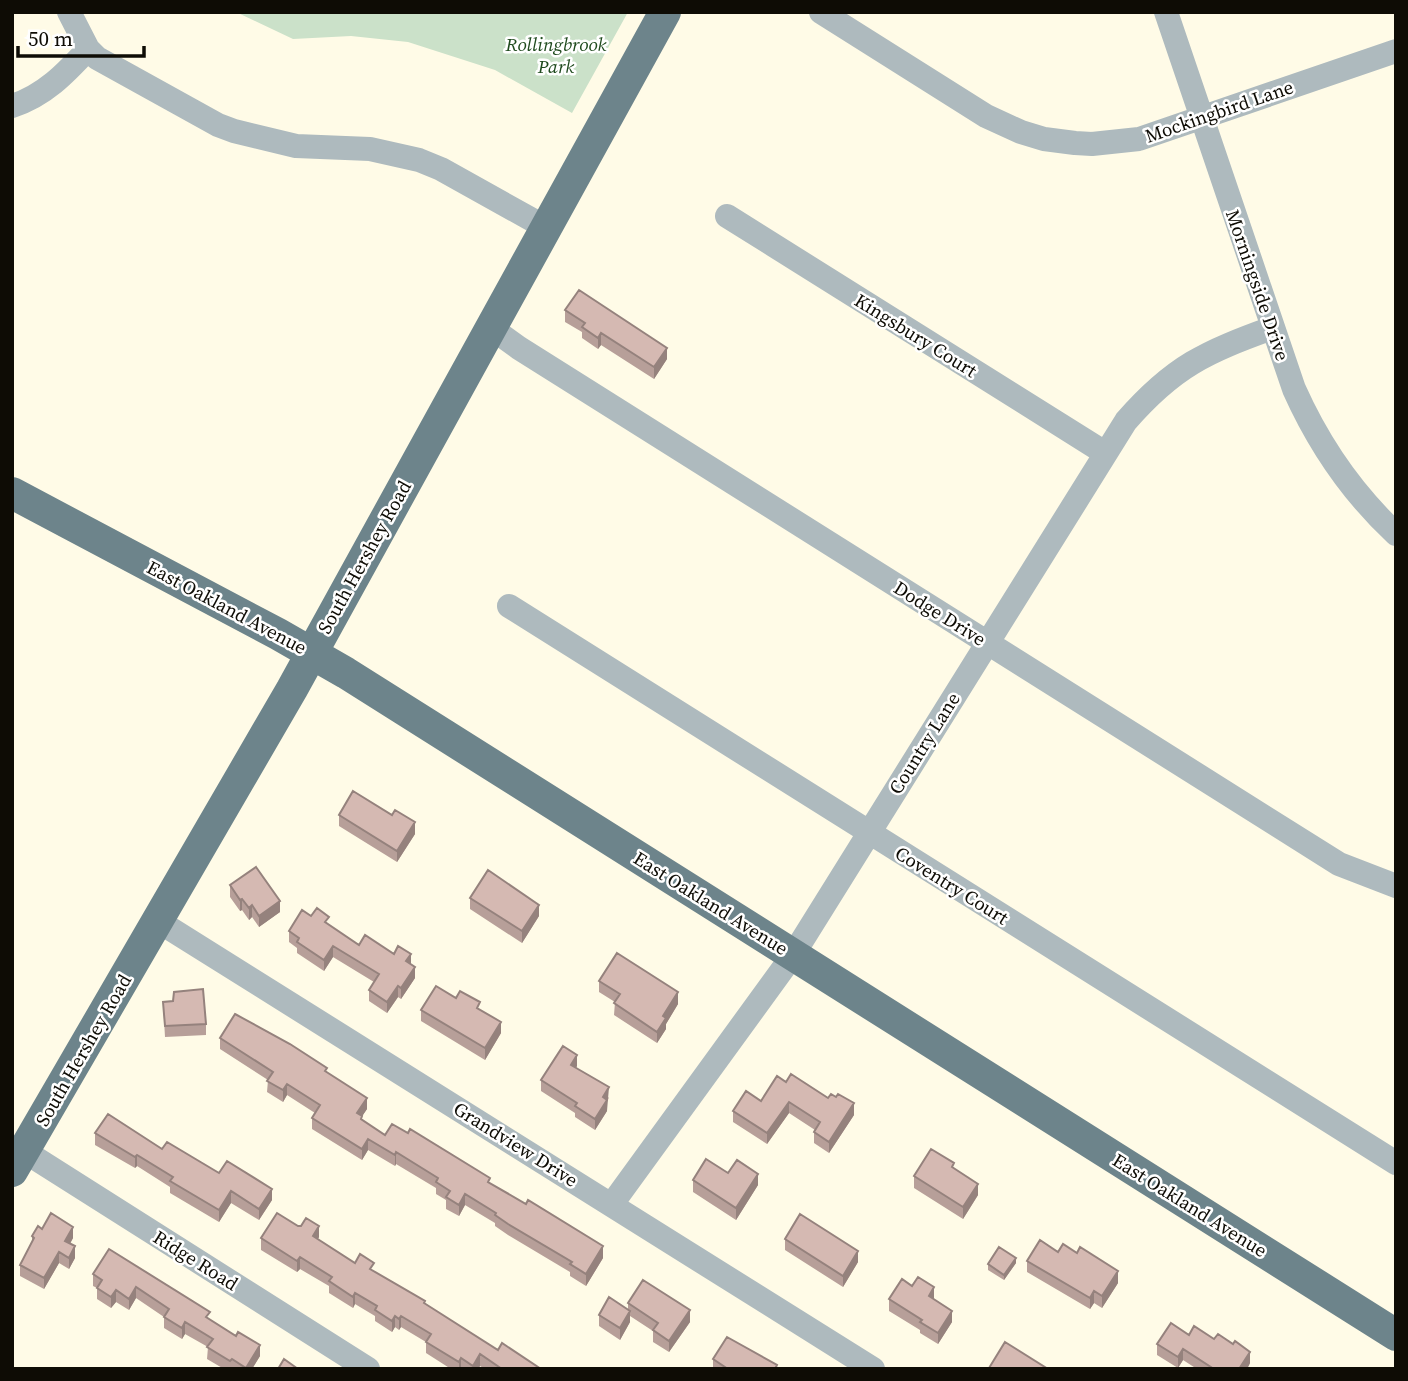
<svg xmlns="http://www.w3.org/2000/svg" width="1408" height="1381" viewBox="0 0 1408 1381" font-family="'Source Serif 4',serif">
<rect width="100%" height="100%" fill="#fffbe7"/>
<!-- green -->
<path fill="#cbe1c9" d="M236 12H628L572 113 495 70 408 42 351 36 293 39Z"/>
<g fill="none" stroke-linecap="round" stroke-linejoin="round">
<!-- minor -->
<path stroke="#aebabe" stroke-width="24" d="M69 12 88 49 97 58 218 125 234 131 296 146 370 149 419 160 441 169 545 227
M821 12 986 116 1021 132 1044 139 1075 143 1092 144 1139 139 1396 51
M1166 12 1294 389C1319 445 1351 492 1396 534
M12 106C44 96 66 73 88 49
M727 216 1105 453
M490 327 519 348 1339 864 1396 886
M509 606 1396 1163
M158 921 873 1369
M24 1151 368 1369
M612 1204 793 955 1126 421C1174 366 1206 352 1272 328"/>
<!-- major -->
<path stroke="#6d848b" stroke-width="32" d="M12 493 278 634 346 673 1396 1335
M12 1171 292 689 665 12"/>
</g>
<!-- wall -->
<path fill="#b79f99" d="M565 310 667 359 654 379 601 345 598 349 582 338V332L565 322Z
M339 815 415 834 397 862 339 826Z
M230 885 280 912 259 927 252 917 249 920 242 910 240 911 230 897Z
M470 898 539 916 522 943 470 909Z
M311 916 329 925 359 945 411 964 415 978 401 999 398 997 387 1013 369 1001V990L374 982 333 957 324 971 297 953V948L289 942V931Z
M599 981 678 1004 666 1024V1029L657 1043 614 1015 615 1002 599 992Z
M456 998 480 1010 501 1033 485 1060 421 1021V1010Z
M173 1001 206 1024V1035L165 1037 163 1002Z
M220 1038 327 1072 367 1109 362 1116V1120L385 1135 490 1183 603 1258 586 1286 570 1276V1272L508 1235 495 1226V1223L465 1205 459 1216 446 1209V1200L436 1194V1188L396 1164 395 1166 368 1150 362 1160 312 1129V1118L315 1113 287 1095 283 1102 267 1092 268 1080 220 1049Z
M577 1066 576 1068 609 1098 607 1100V1111L595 1130 575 1117V1113L541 1091V1080Z
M786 1082 854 1115 829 1153 814 1143V1132L815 1130 789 1113 767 1144 733 1122V1111L761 1101Z
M95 1133 162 1149 219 1173 272 1200 259 1220 231 1203 219 1222 170 1193V1187L137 1166 135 1168 95 1145Z
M954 1169 978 1195 963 1219 914 1188V1176Z
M728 1173 758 1185 736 1220 693 1192V1180Z
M298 1226H301L319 1237 318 1239 355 1263 374 1271 498 1350 541 1369H485L480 1366 478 1369H451L426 1353V1342L401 1327 399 1330 395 1327 392 1332 375 1321V1316L355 1304 353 1308 329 1293V1286L300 1269 297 1272 261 1250V1238Z
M42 1229 73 1238 70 1244 75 1258 69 1269 59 1263 44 1289 20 1276V1265L32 1243V1236Z
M785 1239 858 1262 843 1287 785 1250Z
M109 1249 260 1356 252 1369H224L207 1359 208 1347 185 1334 182 1339 164 1328V1317L136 1298 129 1310 116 1302 111 1308 97 1299V1288L93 1286V1274Z
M1058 1252 1118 1283 1102 1308 1094 1303 1090 1309 1027 1272V1261Z
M1016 1263 1004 1280 988 1270V1264Z
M912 1286 934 1299 952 1322 938 1344 920 1333V1330L889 1311V1299Z
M628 1303 690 1322 669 1352 653 1342V1331L630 1316V1322L620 1340 599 1326V1315L628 1309Z
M1189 1335 1250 1363 1247 1369H1197L1183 1360 1178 1368 1157 1355V1344Z
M713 1359 777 1369H713Z"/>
<!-- shaded-wall -->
<path fill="#95827d" d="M601 333V345L598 349V338Z
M667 348V359L654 379V367Z
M415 822V834L397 862V851Z
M242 899V910L240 911V900Z
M280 901V912L259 927V916Z
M252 905V917L249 920V908Z
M539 905V916L522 943V931Z
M333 946V957L324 971V960Z
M411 954V965L406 961Z
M415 967V978L401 999V988Z
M398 986V997L387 1013V1002Z
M678 992V1004L666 1024V1029L657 1043V1032L663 1016Z
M501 1022V1033L485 1060V1048Z
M577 1055V1066L571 1076V1065Z
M287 1084V1095L283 1102V1090Z
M609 1087 607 1111 595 1130V1119L603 1097Z
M367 1098V1109L357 1124V1113Z
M789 1102V1113L767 1144V1133Z
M854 1103V1115L829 1153V1142Z
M368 1139V1150L362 1160V1149Z
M396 1152V1164L395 1166V1155Z
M137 1155V1166L135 1168V1157Z
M758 1174V1185L736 1220V1208Z
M978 1184V1195L963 1219V1207Z
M272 1189V1200L259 1220V1209Z
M231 1191V1203L219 1222V1210Z
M465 1194V1205L459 1216V1205Z
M319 1226V1237L313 1247V1236Z
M73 1227V1238L65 1252V1241Z
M75 1246V1258L69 1269V1258Z
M603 1246V1258L586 1286V1274Z
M858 1251V1262L843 1287V1276Z
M59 1252V1263L44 1289V1278Z
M300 1257V1269L297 1272V1261Z
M1016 1258V1263L1004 1280V1275Z
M1118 1271V1283L1102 1308V1296Z
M136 1287V1298L129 1310V1299Z
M934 1287V1299L929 1307V1296Z
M116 1290V1302L111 1308V1297Z
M1094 1291V1303L1090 1309V1298Z
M355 1293V1304L353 1308V1297Z
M690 1310V1322L669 1352V1341Z
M630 1311V1322L620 1340V1328Z
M952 1311V1322L938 1344V1333Z
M395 1316V1327L392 1332V1321Z
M401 1316V1327L399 1330V1319Z
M185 1322V1334L182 1339V1328Z
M260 1345V1356L252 1369H246Z
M1183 1349V1360L1178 1368V1357Z
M1250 1352V1363L1247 1369H1239Z
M480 1354V1366L478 1369H473V1366Z
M461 1358V1369H459V1362Z"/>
<!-- building -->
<path fill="#d5b9b2" stroke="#95827d" stroke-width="2" d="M579 290 667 348 654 367 601 333 598 338 582 327 585 323 565 310Z
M353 791 392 815 395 810 415 822 397 851 339 815Z
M256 867 280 901 259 916 252 905 249 908 242 899 240 900 230 885Z
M488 870 539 905 522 931 470 898Z
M317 908 329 917 325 922 359 945 365 935 394 954 398 946 411 954 406 961 415 967 401 988 398 986 387 1002 369 990 379 974 333 946 324 960 297 942 299 938 289 931 302 910 311 916Z
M617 953 678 992 663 1016 666 1018 657 1032 614 1003 620 994 599 981Z
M436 986 456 998 460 991 480 1002 477 1008 501 1022 485 1048 421 1010Z
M203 989 206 1024 165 1026 163 1002 173 1001 174 992Z
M235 1014 290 1044 327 1068 325 1071 367 1098 357 1113 362 1116 361 1119 385 1135 392 1124 408 1133 410 1129 490 1178 488 1182 526 1204 528 1200 603 1246 586 1274 570 1264 572 1262 508 1224 495 1215 496 1213 465 1194 459 1205 446 1197 450 1191 436 1182 438 1178 396 1152 395 1155 368 1139 362 1149 312 1118 320 1105 287 1084 283 1090 267 1081 273 1072 220 1038Z
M563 1046 577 1055 571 1065 609 1087 603 1097 607 1100 595 1119 575 1106 577 1103 541 1080Z
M791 1074 828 1098 831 1094 836 1097 838 1094 854 1103 829 1142 814 1132 820 1122 789 1102 767 1133 733 1111 746 1091 761 1101 777 1076 786 1082Z
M108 1114 162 1149 167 1142 219 1173 227 1161 272 1189 259 1209 231 1191 219 1210 170 1181 173 1177 137 1155 135 1157 95 1133Z
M931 1149 954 1163 952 1167 978 1184 963 1207 914 1176Z
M706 1159 728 1173 737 1160 758 1174 736 1208 693 1180Z
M51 1213 73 1227 65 1241 75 1246 69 1258 59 1252 44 1278 20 1265 34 1238 32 1236 38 1226 42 1229Z
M277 1213 298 1226H301L306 1218 319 1226 313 1236 355 1263 360 1254 374 1263 370 1269 425 1301 424 1303 498 1350 502 1343 541 1369H502L480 1354 473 1366 461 1358 459 1362 426 1342 431 1334 401 1316 399 1319 395 1316 392 1321 375 1310 377 1306 355 1293 353 1297 329 1281 332 1277 300 1257 297 1261 261 1238Z
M800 1214 858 1251 843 1276 785 1239Z
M1040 1240 1058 1252 1063 1244 1077 1253 1080 1247 1118 1271 1102 1296 1094 1291 1090 1298 1027 1261Z
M999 1247 1016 1258 1004 1275 988 1264Z
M109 1249 210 1312 206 1317 236 1336 238 1332 260 1345 246 1368 232 1359 230 1361 207 1347 213 1339 185 1322 182 1328 164 1317 169 1309 136 1287 129 1299 116 1290 111 1297 97 1288 102 1280 93 1274Z
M918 1277 934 1287 929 1296 952 1311 938 1333 920 1322 922 1320 889 1299 902 1279 912 1286Z
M643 1280 690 1310 669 1341 653 1330 658 1323 628 1303Z
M609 1297 630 1311 620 1328 599 1315Z
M1171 1323 1189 1335 1194 1326 1214 1339 1218 1334 1233 1344 1235 1341 1250 1352 1239 1369H1214L1183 1349 1178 1357 1157 1344Z
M727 1337 777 1365 775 1369H728L713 1359Z
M1005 1342 1048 1369H991L989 1368Z
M284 1359 298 1369H278Z"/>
<g text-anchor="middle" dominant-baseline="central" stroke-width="5" stroke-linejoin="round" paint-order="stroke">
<!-- park labels -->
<g font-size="19" font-style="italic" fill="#1f4a1d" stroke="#fff">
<text x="556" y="44">Rollingbrook<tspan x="556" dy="22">Park</tspan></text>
</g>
<!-- street labels -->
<g font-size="19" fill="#0e0c05" stroke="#fff">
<text transform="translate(1219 111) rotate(-19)">Mockingbird Lane</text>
<text transform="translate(1258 285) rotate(71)">Morningside Drive</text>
<text transform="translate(916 335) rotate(32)">Kingsbury Court</text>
<text transform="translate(364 557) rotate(-61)">South Hershey Road</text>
<text transform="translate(227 607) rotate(28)">East Oakland Avenue</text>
<text transform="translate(940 613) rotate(32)">Dodge Drive</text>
<text transform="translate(924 743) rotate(-58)">Country Lane</text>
<text transform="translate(952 885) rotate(32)">Coventry Court</text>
<text transform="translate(711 903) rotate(32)">East Oakland Avenue</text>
<text transform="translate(83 1050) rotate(-60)">South Hershey Road</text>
<text transform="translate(516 1144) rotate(32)">Grandview Drive</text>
<text transform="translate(1190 1205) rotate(32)">East Oakland Avenue</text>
<text transform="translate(196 1260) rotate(32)">Ridge Road</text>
</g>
</g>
<!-- border -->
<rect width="1408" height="1381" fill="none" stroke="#0e0c05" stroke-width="28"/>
<!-- scale -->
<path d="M18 46v10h126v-10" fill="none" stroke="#0e0c05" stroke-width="3.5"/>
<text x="28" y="46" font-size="21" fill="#0e0c05" stroke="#ffffff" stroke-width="5" paint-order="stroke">50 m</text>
</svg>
